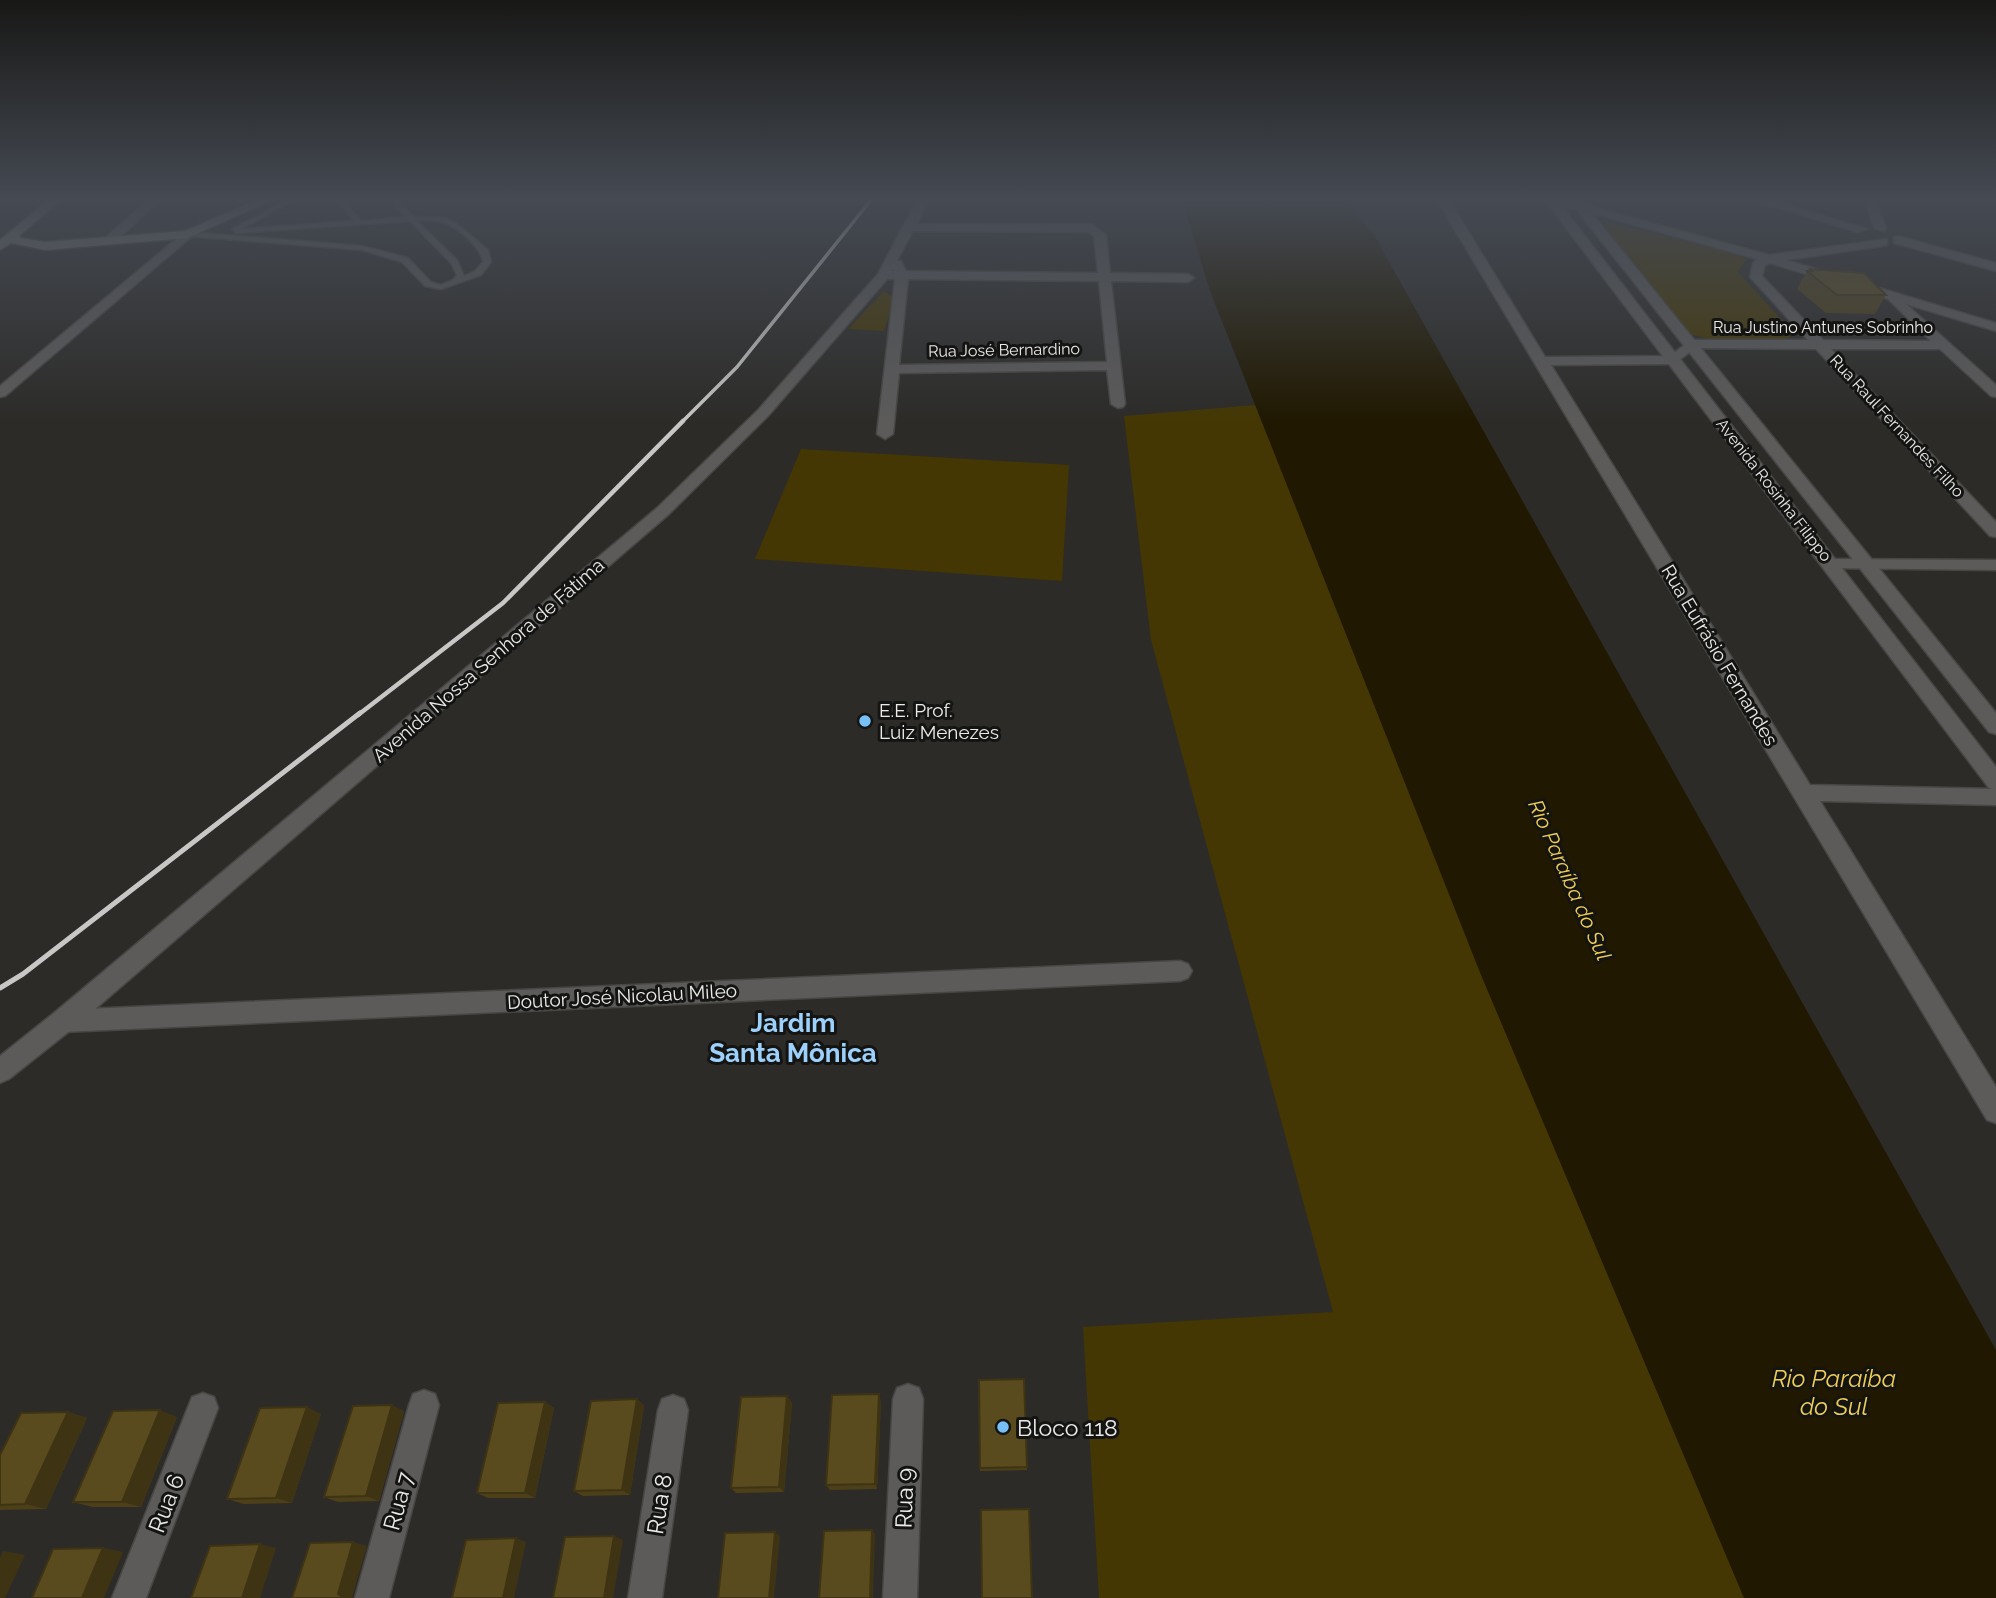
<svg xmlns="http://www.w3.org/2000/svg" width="1996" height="1598" viewBox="0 0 1996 1598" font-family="Raleway,sans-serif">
<rect width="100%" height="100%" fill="#2c2b28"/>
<!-- green -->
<path fill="#443703" d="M1609 222 1741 255 1747 259 1738 272 1794 334 1786 339 1712 340 1690 334 1604 226Z
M884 291 894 298 884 331 848 329Z
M1255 405 1747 1598H1099L1083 1327 1333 1312 1151 640 1124 416Z
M801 449 1069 465 1062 581 755 559Z"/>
<!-- water -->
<path fill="#201800" d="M1182 200H1343L1373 233 1996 1350V1598H1744L1481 975 1210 291Z"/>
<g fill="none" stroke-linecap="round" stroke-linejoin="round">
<!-- service casing -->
<g stroke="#474643" stroke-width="3">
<path id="service" d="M288 200H296L241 229 354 221 337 200H343L361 221 406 217 390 200H397L414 217 445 218 457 224 488 250 491 262 481 275 441 289 425 286 402 262 362 250 187 236 184 234 187 232 362 246 408 258 431 282 441 285 453 280 457 275 451 263 410 221 237 233 232 229ZM429 220C435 221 441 221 447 224 460 229 481 248 483 262L475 271 464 276 457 260 417 221Z"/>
</g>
<!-- minor casing -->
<g stroke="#474643" stroke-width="3">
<path id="minor" d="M148 200H160L113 244H105V238Z
M1437 200H1449L1545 357 1670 356 1691 340H1808L1750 277 1753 263 1757 259 1581 210 1549 204V200L1586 205 1769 255 1887 239V245L1883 246 1786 260 1996 323V331L1906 304 1996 385V397L1991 396 1940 349H1831L1996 522V537L1990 536 1816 349 1695 348 1674 364 1551 365 1810 785 1996 789V805L1820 801 1996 1087V1123L1987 1120ZM1770 263 1888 299 1931 341 1823 340 1762 276 1765 265Z
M1752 200H1770L1867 229 1857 232Z
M1864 200H1876L1886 228 1884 231 1874 228Z
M909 224H1091L1106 235 1110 273 1188 274 1194 278 1188 282 1111 281 1125 404 1123 407 1118 408 1111 404 1107 370 899 373 893 434 885 439 877 434 895 279H884L878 275 884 271H894L891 264 893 261H901L906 271 1098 273 1094 236 1088 232 905 231 903 228ZM908 279 1099 281 1107 362 899 365Z
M187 230 193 234 191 237 5 396 0 397V386Z
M1898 236 1996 263V271L1894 243V237Z
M1830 559 1996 560V570L1824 568 1821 564 1824 560Z
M1180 961 1188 964 1192 971 1188 978 1180 981 63 1032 54 1029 51 1021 54 1013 63 1010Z
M908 1384 919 1388 923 1399 917 1598H883L893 1399 897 1388Z
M424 1390 435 1394 439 1405 389 1598H355L409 1405 413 1394Z
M203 1393 214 1397 218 1408 146 1598H112L192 1397Z
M673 1395 684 1399 688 1410 662 1598H628L658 1410 662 1399Z"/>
</g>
<!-- tertiary casing -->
<g stroke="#474643" stroke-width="3">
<path id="tertiary" d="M917 200H929L888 278 768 416 669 514 72 1029 9 1079 0 1083V1056L54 1013 657 508 758 410 878 274Z
M1545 200H1557L1996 767V790L1989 788Z
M1569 200H1581L1996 713V734L1989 732Z"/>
</g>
<!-- secondary casing -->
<g stroke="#474643" stroke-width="3">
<path id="secondary" d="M48 200H61L19 236 21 238 45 242 185 231 257 200H272L187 238 45 250 11 243 0 250V240Z"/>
</g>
<!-- service -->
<use href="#service" fill="#5c5b5a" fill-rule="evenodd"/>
<!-- minor -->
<use href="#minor" fill="#5c5b5a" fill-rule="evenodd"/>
<!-- tertiary -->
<use href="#tertiary" fill="#5c5b5a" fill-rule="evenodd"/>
<!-- secondary -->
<use href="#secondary" fill="#777673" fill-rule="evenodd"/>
<!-- rail-far2 -->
<path stroke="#c8c7c5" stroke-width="3.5" d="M681 423 737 367 871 200"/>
<!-- rail-far1 -->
<path stroke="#c8c7c5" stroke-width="4.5" d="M358 715 503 603 683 421"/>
<!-- rail -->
<path stroke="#c8c7c5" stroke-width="5" d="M0 988 23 974 360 713"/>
</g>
<!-- wall -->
<path fill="#4d4019" d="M1810 269 1886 295 1875 314 1826 313 1797 289 1807 271H1809Z
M979 1380 1027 1467V1470L980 1471Z
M787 1396 792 1403 784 1492 736 1493 731 1488Z
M637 1399 644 1406 630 1495 583 1496 574 1491Z
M881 1401 877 1489 830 1490 826 1485Z
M545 1402 554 1408 535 1498H488L477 1493Z
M404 1411 379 1501 338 1502 324 1497Z
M68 1412 87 1418 46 1509 0 1510V1455Z
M321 1414 292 1503 244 1504 227 1499Z
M177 1417 141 1507H93L73 1502Z"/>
<!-- shaded-wall -->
<path fill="#3e3414" d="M879 1394 881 1401 877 1489 875 1484Z
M787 1396 792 1403 784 1492 779 1487Z
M637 1399 644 1406 630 1495 622 1490Z
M545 1402 554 1408 535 1498 525 1493Z
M392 1405 404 1411 379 1501 366 1496Z
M307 1407 321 1414 292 1503 276 1498Z
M160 1410 177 1417 141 1507 122 1502Z
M68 1412 87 1418 46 1509 25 1504Z
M872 1530 875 1534 873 1598H870Z
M775 1532 780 1536 774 1598H769Z
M614 1536 623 1540 613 1598H604Z
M516 1538 526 1542 514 1598H503Z
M353 1542 367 1546 352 1597 354 1598H343L338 1594Z
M260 1544 276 1548 260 1598H242Z
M103 1548 123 1552 104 1598H82Z
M3 1551 25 1555 5 1598H0V1558Z"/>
<!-- building -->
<path fill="#594b1d" stroke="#3e3414" stroke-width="2" d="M1810 269 1864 273 1886 295H1837L1807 271H1812Z
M1024 1379 1027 1467 980 1468 979 1380Z
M879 1394 875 1484 826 1485 832 1395Z
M787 1396 779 1487 731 1488 741 1397Z
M637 1399 622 1490 574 1491 591 1401Z
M545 1402 525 1493H477L498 1403Z
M392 1405 366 1496 324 1497 353 1406Z
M307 1407 276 1498 227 1499 260 1408Z
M160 1410 122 1502H73L113 1411Z
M68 1412 25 1504 0 1505V1455L21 1413Z
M1029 1509 1032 1598H982L981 1510Z
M872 1530 870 1598H819L824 1531Z
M775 1532 769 1598H718L725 1533Z
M614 1536 604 1598H553L565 1537Z
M516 1538 503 1598H452L466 1540Z
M353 1542 338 1594 343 1598H292L310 1543Z
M260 1544 242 1598H191L210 1546Z
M103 1548 82 1598H32L53 1549Z"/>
<!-- sky -->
<linearGradient id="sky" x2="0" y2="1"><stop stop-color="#181816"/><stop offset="0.47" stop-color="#454a53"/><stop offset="1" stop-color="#454a53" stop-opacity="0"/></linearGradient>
<rect width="1996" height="423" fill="url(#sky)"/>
<!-- markers -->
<g fill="#77bff7" stroke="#141412" stroke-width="2.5">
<circle cx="865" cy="721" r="7"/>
<circle cx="1003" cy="1427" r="7"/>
</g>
<g text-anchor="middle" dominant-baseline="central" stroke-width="6" stroke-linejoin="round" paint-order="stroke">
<!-- far-street labels -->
<g font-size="16" fill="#ebeae8" stroke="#141412">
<text x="1823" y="327">Rua Justino Antunes Sobrinho</text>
<text transform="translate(1004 350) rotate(-1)">Rua José Bernardino</text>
<text transform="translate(1897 426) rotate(47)">Rua Raul Fernandes Filho</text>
<text transform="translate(1774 490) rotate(52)">Avenida Rosinha Filippo</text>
</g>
<!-- street labels -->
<g font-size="19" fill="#ebeae8" stroke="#141412">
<text transform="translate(1720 655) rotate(59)">Rua Eufrásio Fernandes</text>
<text transform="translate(488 660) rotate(-41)">Avenida Nossa Senhora de Fátima</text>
<text transform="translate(622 996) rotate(-3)">Doutor José Nicolau Mileo</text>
</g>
<!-- poi labels -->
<g font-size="19" fill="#ebeae8" stroke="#141412" text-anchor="start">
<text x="879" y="710">E.E. Prof.<tspan x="879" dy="22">Luiz Menezes</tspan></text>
</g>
<!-- water labels -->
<g font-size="21" font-style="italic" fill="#efce56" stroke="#141412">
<text transform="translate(1570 880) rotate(66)">Rio Paraíba do Sul</text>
</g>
<!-- near-poi labels -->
<g font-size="23" fill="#ebeae8" stroke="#141412" text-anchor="start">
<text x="1017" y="1427">Bloco 118</text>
</g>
<!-- near-street labels -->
<g font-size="23" fill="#ebeae8" stroke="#141412">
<text transform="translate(904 1498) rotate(-88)">Rua 9</text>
<text transform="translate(398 1501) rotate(-75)">Rua 7</text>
<text transform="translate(166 1503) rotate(-69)">Rua 6</text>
<text transform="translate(659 1504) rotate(-81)">Rua 8</text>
</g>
<!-- near-water labels -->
<g font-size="24" font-style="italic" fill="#efce56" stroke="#141412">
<text x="1834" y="1378">Rio Paraíba<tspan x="1834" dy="28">do Sul</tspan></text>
</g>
<!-- district labels -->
<g font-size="26" font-weight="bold" fill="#9dd1fb" stroke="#141412">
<text x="793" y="1023">Jardim<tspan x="793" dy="30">Santa Mônica</tspan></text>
</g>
</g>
</svg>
